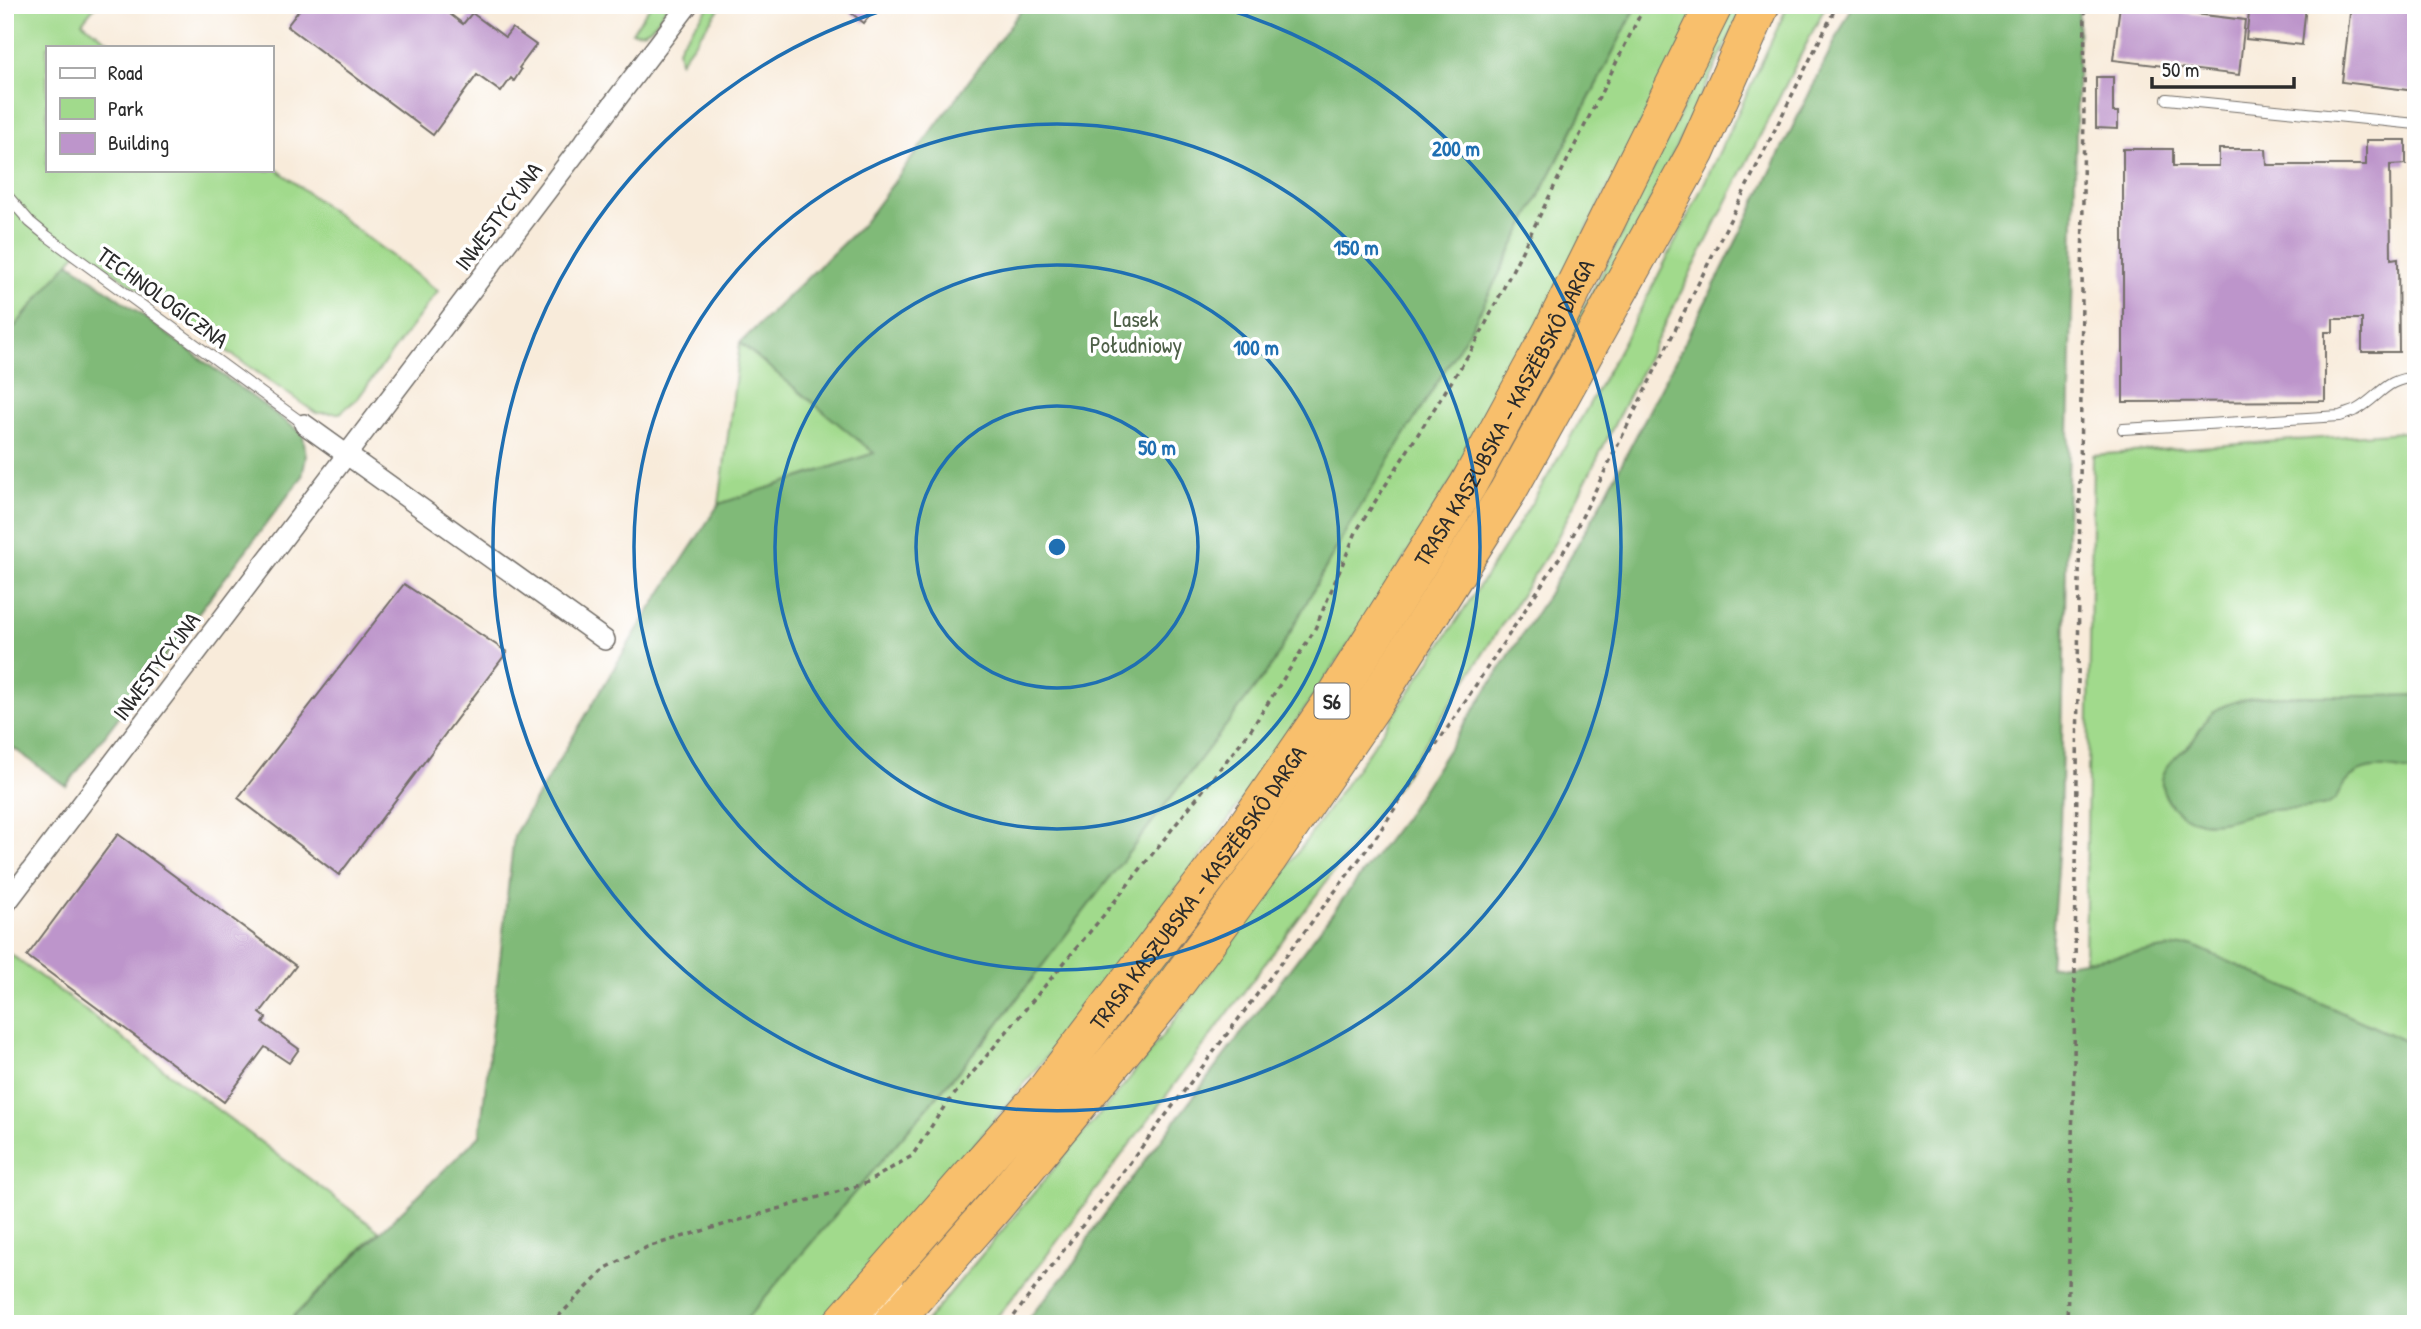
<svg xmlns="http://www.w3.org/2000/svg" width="2421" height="1329" viewBox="0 0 2421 1329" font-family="'Patrick Hand',sans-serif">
<rect width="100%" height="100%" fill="#fff"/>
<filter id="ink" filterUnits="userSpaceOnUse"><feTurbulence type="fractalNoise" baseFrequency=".0143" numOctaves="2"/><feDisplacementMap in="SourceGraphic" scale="14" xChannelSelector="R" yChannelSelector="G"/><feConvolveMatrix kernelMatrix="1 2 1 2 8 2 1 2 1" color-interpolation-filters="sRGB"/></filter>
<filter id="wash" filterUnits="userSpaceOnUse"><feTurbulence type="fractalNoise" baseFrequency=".00686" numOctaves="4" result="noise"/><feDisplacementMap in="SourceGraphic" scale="28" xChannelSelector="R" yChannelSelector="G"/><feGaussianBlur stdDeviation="1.57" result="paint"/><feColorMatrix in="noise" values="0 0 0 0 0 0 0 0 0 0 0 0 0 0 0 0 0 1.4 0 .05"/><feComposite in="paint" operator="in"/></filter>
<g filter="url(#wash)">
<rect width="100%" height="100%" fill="#f8ebda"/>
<!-- green -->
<path fill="#a1da8c" stroke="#66825c" stroke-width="2" d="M5 5H96L82 22 116 47H47V170H271V165L438 291 358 398 340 413H316L80 249 5 338Z
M651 5H668C657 20 652 35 632 32Z
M710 5H722L680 62 678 49 681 43Z
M1637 5H1703L1485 426 1376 605 1222 829 1082 1013 922 1209 818 1324H742L990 1034 1273 664 1345 532 1556 164Z
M1732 5H1745L1625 253 1544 404 1279 822 994 1190 984 1184 1522 419 1610 258Z
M1788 5H1826L1554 544 1397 787 1044 1259 991 1324H924C971 1267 1019 1210 1067 1153 1092 1122 1119 1093 1143 1061 1264 904 1379 741 1487 574 1604 394 1699 200 1788 5Z
M740 343 875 453 719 504Z
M2416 431V1046L2192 945 2085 961 2093 455Z
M5 950 379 1231 286 1324H5Z"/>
<!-- forest -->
<path fill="#80ba78" stroke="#567252" stroke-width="2" d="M1025 5H1637L1474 323 1345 532 1273 664 990 1034 742 1324H286L480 1135 514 835 637 630 719 504 874 453 740 343 863 224Z
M1853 5H2079L2060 828 2050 966 2192 945 2416 1046V1324H1024L1077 1260 1092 1231 1404 818 1544 601 1597 511 1718 278Z
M69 262 303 434 306 457 302 477 66 786 5 742V338Z
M2416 695V773C2391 768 2360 760 2343 786 2338 794 2337 801 2326 805 2307 811 2283 808 2263 811 2242 815 2223 826 2201 822 2182 818 2169 808 2163 790 2157 772 2175 757 2187 747 2199 737 2203 718 2216 710 2247 691 2291 697 2326 696 2356 696 2386 696 2416 695Z"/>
<g id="blocks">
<!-- building -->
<path fill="#bd95cb" d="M303 5H438L463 24 472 13 505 37 512 28 536 45 519 68 521 70 514 81 511 78 501 92 477 75 433 135 287 26Z
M841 5H877L864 23Z
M2120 5 2245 20 2239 75 2113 60Z
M2250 5H2306L2302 45 2246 39Z
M2351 5H2416V91L2342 82Z
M2096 77H2113V112H2118V129L2096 128Z
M2366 140H2406V164L2390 165 2391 259 2398 258 2399 352H2362V319H2333V332H2325V401L2123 402V149H2173V166H2219V149H2266L2267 165H2366Z
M404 584 507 652 339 875 238 798Z
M118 834 296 966 260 1013 266 1018 263 1023 299 1049 289 1063 265 1047 224 1102 27 956Z"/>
</g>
</g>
<g filter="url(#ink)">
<use href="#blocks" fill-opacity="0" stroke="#736e68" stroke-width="2"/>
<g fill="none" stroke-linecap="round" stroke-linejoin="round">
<!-- service casing -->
<g stroke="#736e68" stroke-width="12">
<path id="service" d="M2167 99 2416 124
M5 193 30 222 47 236 304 424
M2123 429 2340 416C2345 414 2351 412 2356 410 2379 398 2386 377 2416 378
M872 1324 899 1284"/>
</g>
<!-- minor casing -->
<g stroke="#736e68" stroke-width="22">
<path id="minor" d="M304 424 605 640
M5 905 688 5"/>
</g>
<!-- motorway casing -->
<g stroke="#736e68" stroke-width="39">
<g id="motorway">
<path id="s1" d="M841 1324 1045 1091 1242 832 1337 694 1468 485 1552 331 1714 5"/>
<path d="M891 1324 995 1206 1161 1004 1268 859 1373 705 1508 491 1696 152 1761 5"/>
</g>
</g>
<!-- path -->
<path stroke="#736e68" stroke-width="3.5" stroke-dasharray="5 5" stroke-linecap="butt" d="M551 1324 606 1268 647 1247 864 1184 912 1156 944 1107 1103 916 1250 731 1314 631 1357 530 1476 343 1645 5
M1008 1324 1376 837 1569 543 1837 5
M2067 1324 2074 1066 2085 5"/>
<!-- service -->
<use href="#service" stroke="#fff" stroke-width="10"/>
<!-- minor -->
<use href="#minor" stroke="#fff" stroke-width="19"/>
<!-- motorway -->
<use href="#motorway" stroke="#f8bf6c" stroke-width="37"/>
</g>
</g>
<!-- distance rings -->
<g fill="none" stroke="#1f6fb2" stroke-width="3.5">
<circle cx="1057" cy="547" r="141"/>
<circle cx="1057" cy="547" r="282"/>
<circle cx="1057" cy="547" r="423"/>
<path d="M1217 6A564 564 0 1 1 897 6"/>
</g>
<g text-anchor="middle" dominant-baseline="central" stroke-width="7" stroke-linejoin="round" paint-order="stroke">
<!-- shield labels -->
<rect fill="#fff" stroke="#6b6b6b" stroke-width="2" x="1314.5" y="683.5" width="35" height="35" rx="5"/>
<g font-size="21" font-weight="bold" fill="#2b2b2b">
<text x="1332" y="701">S6</text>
</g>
<!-- street labels -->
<g font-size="23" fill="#2b2b2b" stroke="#fff">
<text transform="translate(498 216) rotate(-53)">INWESTYCYJNA</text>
<text transform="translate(163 297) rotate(36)">TECHNOLOGICZNA</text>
<text stroke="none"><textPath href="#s1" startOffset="1130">TRASA KASZUBSKA – KASZËBSKÔ DARGA</textPath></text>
<text transform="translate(156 666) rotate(-53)">INWESTYCYJNA</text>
<text stroke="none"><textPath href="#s1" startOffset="564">TRASA KASZUBSKA – KASZËBSKÔ DARGA</textPath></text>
</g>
<!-- park labels -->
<g font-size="23" fill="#4e6048" stroke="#fff">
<text x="1136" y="318">Lasek<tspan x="1136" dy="26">Południowy</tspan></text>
</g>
</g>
<circle cx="1057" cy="547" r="10" fill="#1f6fb2" stroke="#fff" stroke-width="3.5"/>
<g font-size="21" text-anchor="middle" font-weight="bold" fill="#1f6fb2" stroke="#fff" stroke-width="7" stroke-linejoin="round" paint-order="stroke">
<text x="1456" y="156">200 m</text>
<text x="1356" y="255">150 m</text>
<text x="1256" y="355">100 m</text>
<text x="1157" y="455">50 m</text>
</g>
<!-- margin -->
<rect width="2421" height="1329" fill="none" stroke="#fff" stroke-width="28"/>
<!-- legend -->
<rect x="46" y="46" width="228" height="126" fill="#ffffff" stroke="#aaaaaa" stroke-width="2"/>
<rect x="60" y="68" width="35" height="10" fill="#ffffff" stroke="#aaaaaa" stroke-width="2"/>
<text x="108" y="80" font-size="21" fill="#2b2b2b">Road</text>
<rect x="60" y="98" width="35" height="21" fill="#a1da8c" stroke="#aaaaaa" stroke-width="2"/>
<text x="108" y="116" font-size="21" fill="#2b2b2b">Park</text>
<rect x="60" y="133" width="35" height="21" fill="#bd95cb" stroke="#aaaaaa" stroke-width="2"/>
<text x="108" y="150" font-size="21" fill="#2b2b2b">Building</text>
<!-- scale -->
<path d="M2152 77v10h142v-10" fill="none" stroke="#2b2b2b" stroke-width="3.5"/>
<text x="2162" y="77" font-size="21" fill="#2b2b2b" stroke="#ffffff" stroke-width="5" paint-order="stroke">50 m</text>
</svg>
